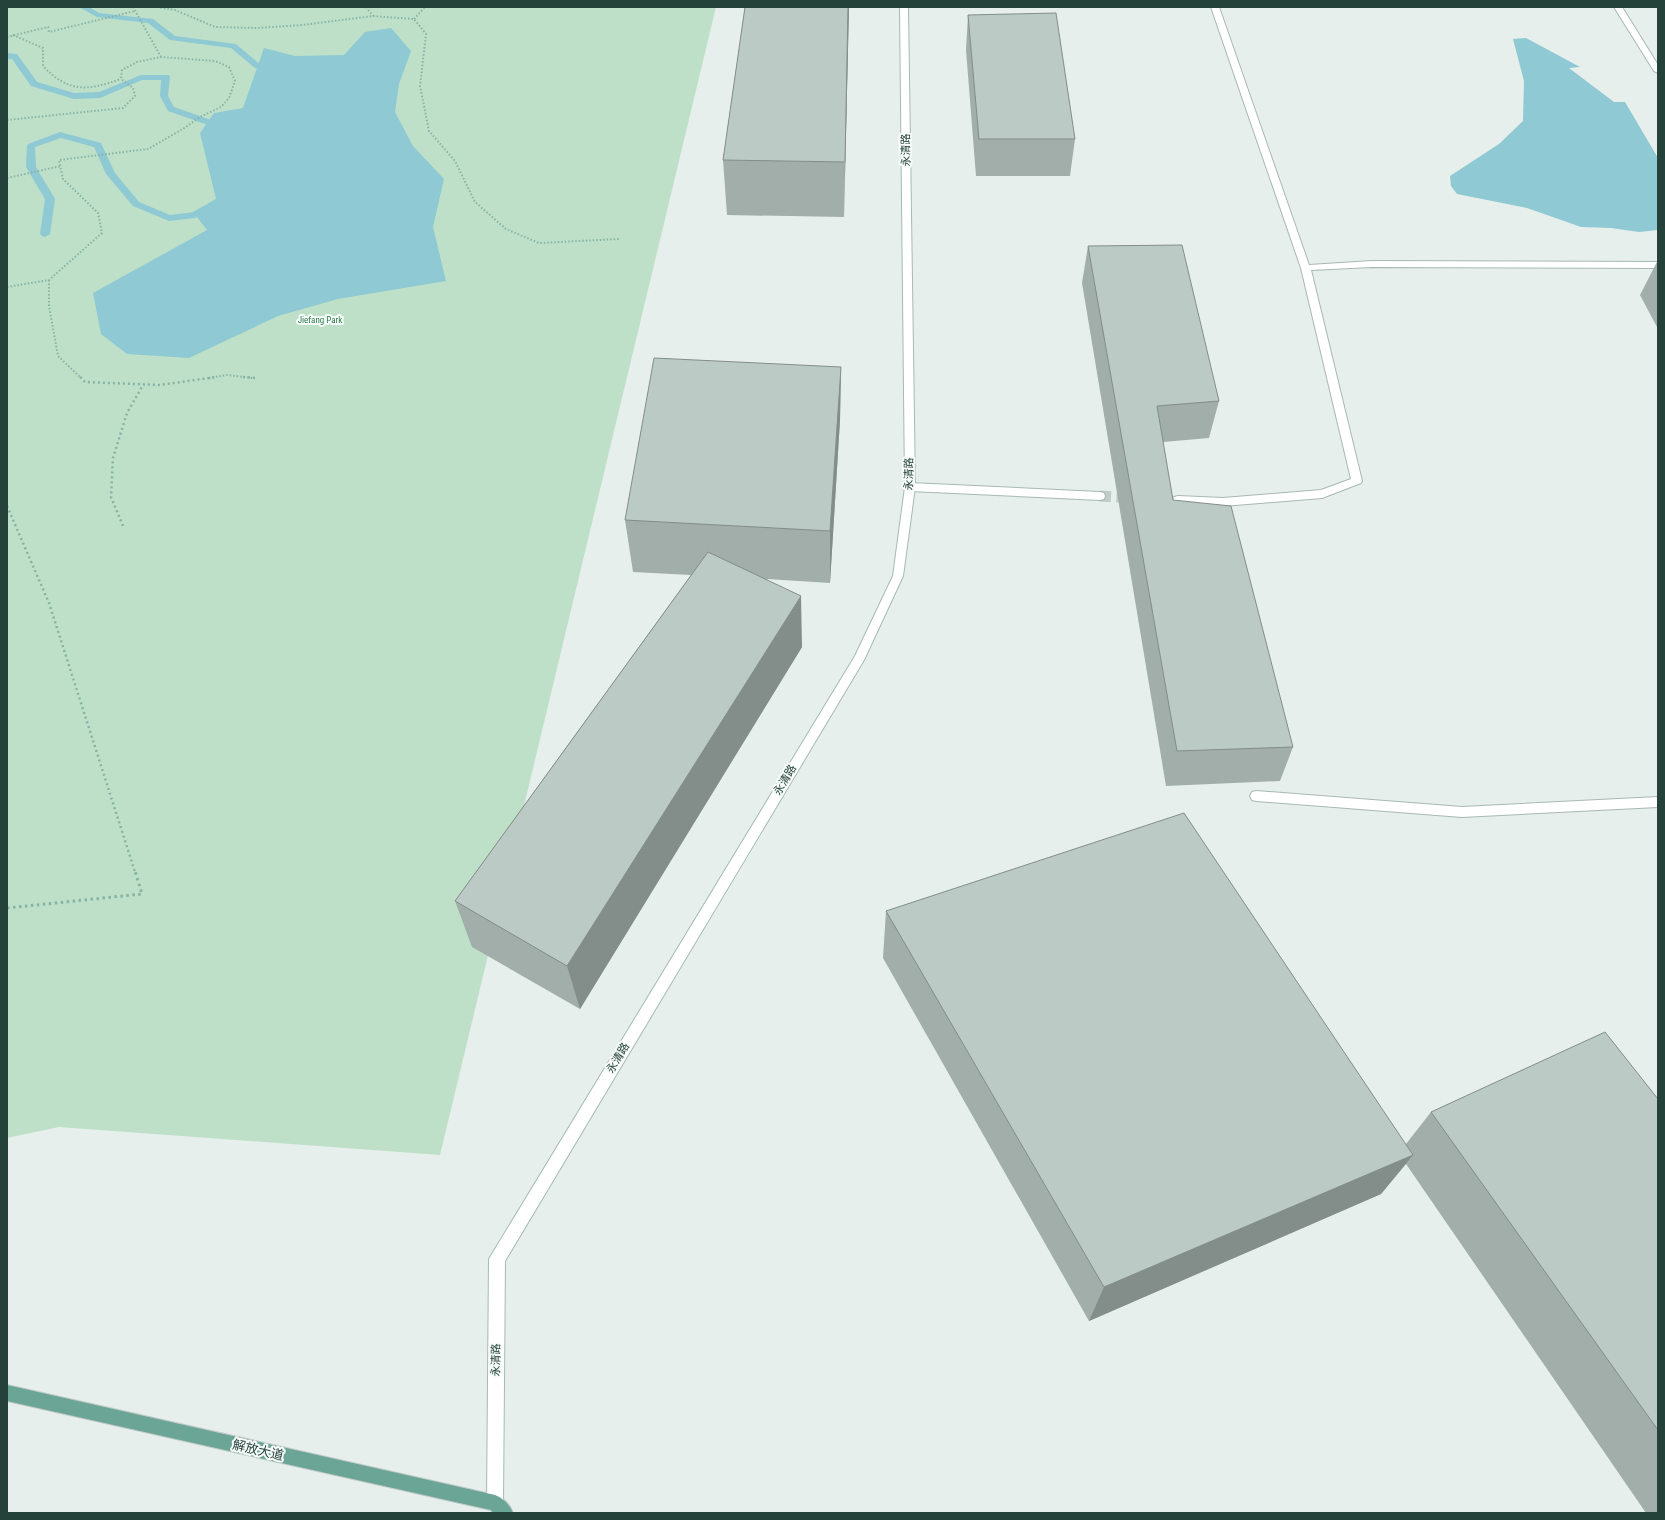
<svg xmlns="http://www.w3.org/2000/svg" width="1665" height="1520" viewBox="0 0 1665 1520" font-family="'Roboto Condensed','Noto Sans SC',sans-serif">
<rect width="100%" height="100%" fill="#e6efeb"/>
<!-- green -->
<path fill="#bfe0c8" d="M7 7H716L440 1155 59 1127 7 1138Z"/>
<!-- water -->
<path fill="#8ec9d4" d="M391 28 411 51 399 84 395 112 413 146 444 179 433 227 446 281 338 299 278 316 189 358 127 354 101 334 93 293 207 230 193 212 216 199 200 133 214 113 243 108 264 48 295 56 344 55 365 32Z
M1526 38 1580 67 1569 68 1614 102H1625L1658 158V230L1639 232 1611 228 1581 227 1527 208 1457 194 1451 186 1450 176 1499 144 1523 121 1524 81 1513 39Z"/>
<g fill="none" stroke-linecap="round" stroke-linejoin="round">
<!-- stream -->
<path fill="#8ec9d4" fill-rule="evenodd" d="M79 7H89L99 13 153 19 175 36 236 44 262 66 258 69 255 68 231 48 170 40 148 23 97 17Z
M7 53 17 54 37 82 74 93 99 92 141 75H169L170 77 168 96 174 107 211 120 212 122 208 125 205 124 168 111 160 96 161 80H142L100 98 74 99 31 86 12 59H7Z
M60 132 101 143 115 173 139 202 170 215 195 212 200 215 195 218 169 221 133 206 106 174 94 147 61 138 35 147 36 167 55 199 50 234 45 237 42 236 40 234 45 199 26 167 27 146 28 144Z"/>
<!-- street-tunnel -->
<path stroke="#bfccc8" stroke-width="11" stroke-dasharray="11 5.5" stroke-linecap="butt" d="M1100 496 1133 498"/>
<!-- street casing -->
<g stroke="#a8b8b2" stroke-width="2">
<path id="street" d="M1211 7H1219L1309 265 1372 261 1658 262V268L1372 267 1311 270 1362 481 1361 483 1322 498 1223 506 1174 503 1173 500 1174 497 1178 496 1223 498 1321 490 1351 479 1301 268Z
M1614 7H1622L1658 65V73L1654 71Z
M910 483 1100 492 1104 493 1105 496 1104 499 1100 500 910 491 906 490 905 487 906 484Z
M1256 791 1462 807 1658 797V807L1462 817 1256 801 1252 800 1250 796 1252 792Z"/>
</g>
<!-- secondary casing -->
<g stroke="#a4bbb3" stroke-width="2">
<path id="secondary" d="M900 7H908L915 487 903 576 864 660 505 1261 503 1503 501 1509 495 1511 489 1509 487 1503 489 1259 492 1254 855 656 893 576 905 487Z"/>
</g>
<!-- primary casing -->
<g stroke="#c2cac8" stroke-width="2">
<path id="primary" d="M7 1385 495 1495C503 1498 510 1505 513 1513H493L491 1510 7 1401Z"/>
</g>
<!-- path-far2 -->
<path stroke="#86b3a5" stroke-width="2" stroke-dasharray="1.5 2" stroke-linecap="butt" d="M133 7 161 57
M157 7 175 10 215 27 257 28 302 25 373 16 414 19 426 34 420 86 429 131 455 161 475 202 506 229 539 243 619 239
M366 7 373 16
M414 19 425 7
M13 35 43 48V66C69 93 87 91 121 79
M7 37 48 27 49 32 135 11
M7 120 123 108 135 96 133 88 121 79
M7 178 61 166
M49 280V306L58 356 81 378
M7 287 49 280 102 233 98 213 63 179 59 160 148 149 183 129 200 117 221 107 229 98 235 81 229 67 215 61 161 57 137 62 122 70 121 79
M209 378 227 375 253 378"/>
<!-- path-far1 -->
<path stroke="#86b3a5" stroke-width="2.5" stroke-dasharray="2 3" stroke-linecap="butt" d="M80 377 85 382 160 385 216 377
M243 377 256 378
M7 506 49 603 135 872
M123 526 111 497 113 458 127 413 143 385"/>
<!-- path -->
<path stroke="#86b3a5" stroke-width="3" stroke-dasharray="2.5 3.5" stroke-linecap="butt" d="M7 908 142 894 135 871"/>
<!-- street -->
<use href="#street" fill="#fff" fill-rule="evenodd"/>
<!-- secondary -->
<use href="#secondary" fill="#fff" fill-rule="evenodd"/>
<!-- primary -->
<use href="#primary" fill="#6aa596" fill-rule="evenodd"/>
</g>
<!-- wall -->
<path fill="#a1aea9" d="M745 7H849L844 217 727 215 723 160Z
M968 15 1075 139 1070 176H976L966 50Z
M1088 246 1219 401 1209 438 1163 442 1173 500 1293 747 1280 781 1166 786 1082 283Z
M1658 260V329L1640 295Z
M841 367 840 420 830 583 767 579 802 647 580 1009 472 947 455 901 691 575 633 572 625 520Z
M886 911 1406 1144 1431 1112 1658 1099V1513H1646L1406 1164 1381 1194 1089 1321 883 958Z"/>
<!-- shaded-wall -->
<path fill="#838d89" d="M848 7H849L844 217 845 162Z
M841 367 840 420 830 583V531Z
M801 596 802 647 580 1009 567 966Z
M1413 1155 1381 1194 1089 1321 1104 1287Z"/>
<!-- building -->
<path fill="#bbcac4" stroke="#838d89" d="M745 7H848L845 162 723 160Z
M1056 13 1075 139H979L968 15Z
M1182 245 1219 401 1157 406 1173 500 1231 506 1293 747 1177 751 1088 246Z
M654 358 841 367 830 531 625 520Z
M708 552 801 596 567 966 455 901Z
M1184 813 1413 1155 1104 1287 886 911Z
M1605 1032 1658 1099V1430L1431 1112Z"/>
<g text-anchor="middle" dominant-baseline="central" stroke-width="4" stroke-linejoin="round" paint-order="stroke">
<!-- far-park labels -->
<g font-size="9" fill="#2d7a4b" stroke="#f7fbf9">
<text x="320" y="320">Jiefang Park</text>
</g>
<!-- street labels -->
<g font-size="11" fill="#24423a" stroke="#f7fbf9">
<text transform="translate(906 150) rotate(-91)">永清路</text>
<text transform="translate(909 474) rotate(-89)">永清路</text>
<text transform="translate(785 780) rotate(-59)">永清路</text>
<text transform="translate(618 1058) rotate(-59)">永清路</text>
<text transform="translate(496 1360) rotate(-89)">永清路</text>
</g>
<!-- near-street labels -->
<g font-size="13" fill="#24423a" stroke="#f7fbf9">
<text transform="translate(258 1450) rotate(13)">解放大道</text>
</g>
</g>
<!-- border -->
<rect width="1665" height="1520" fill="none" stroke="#24423a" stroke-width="16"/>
</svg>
